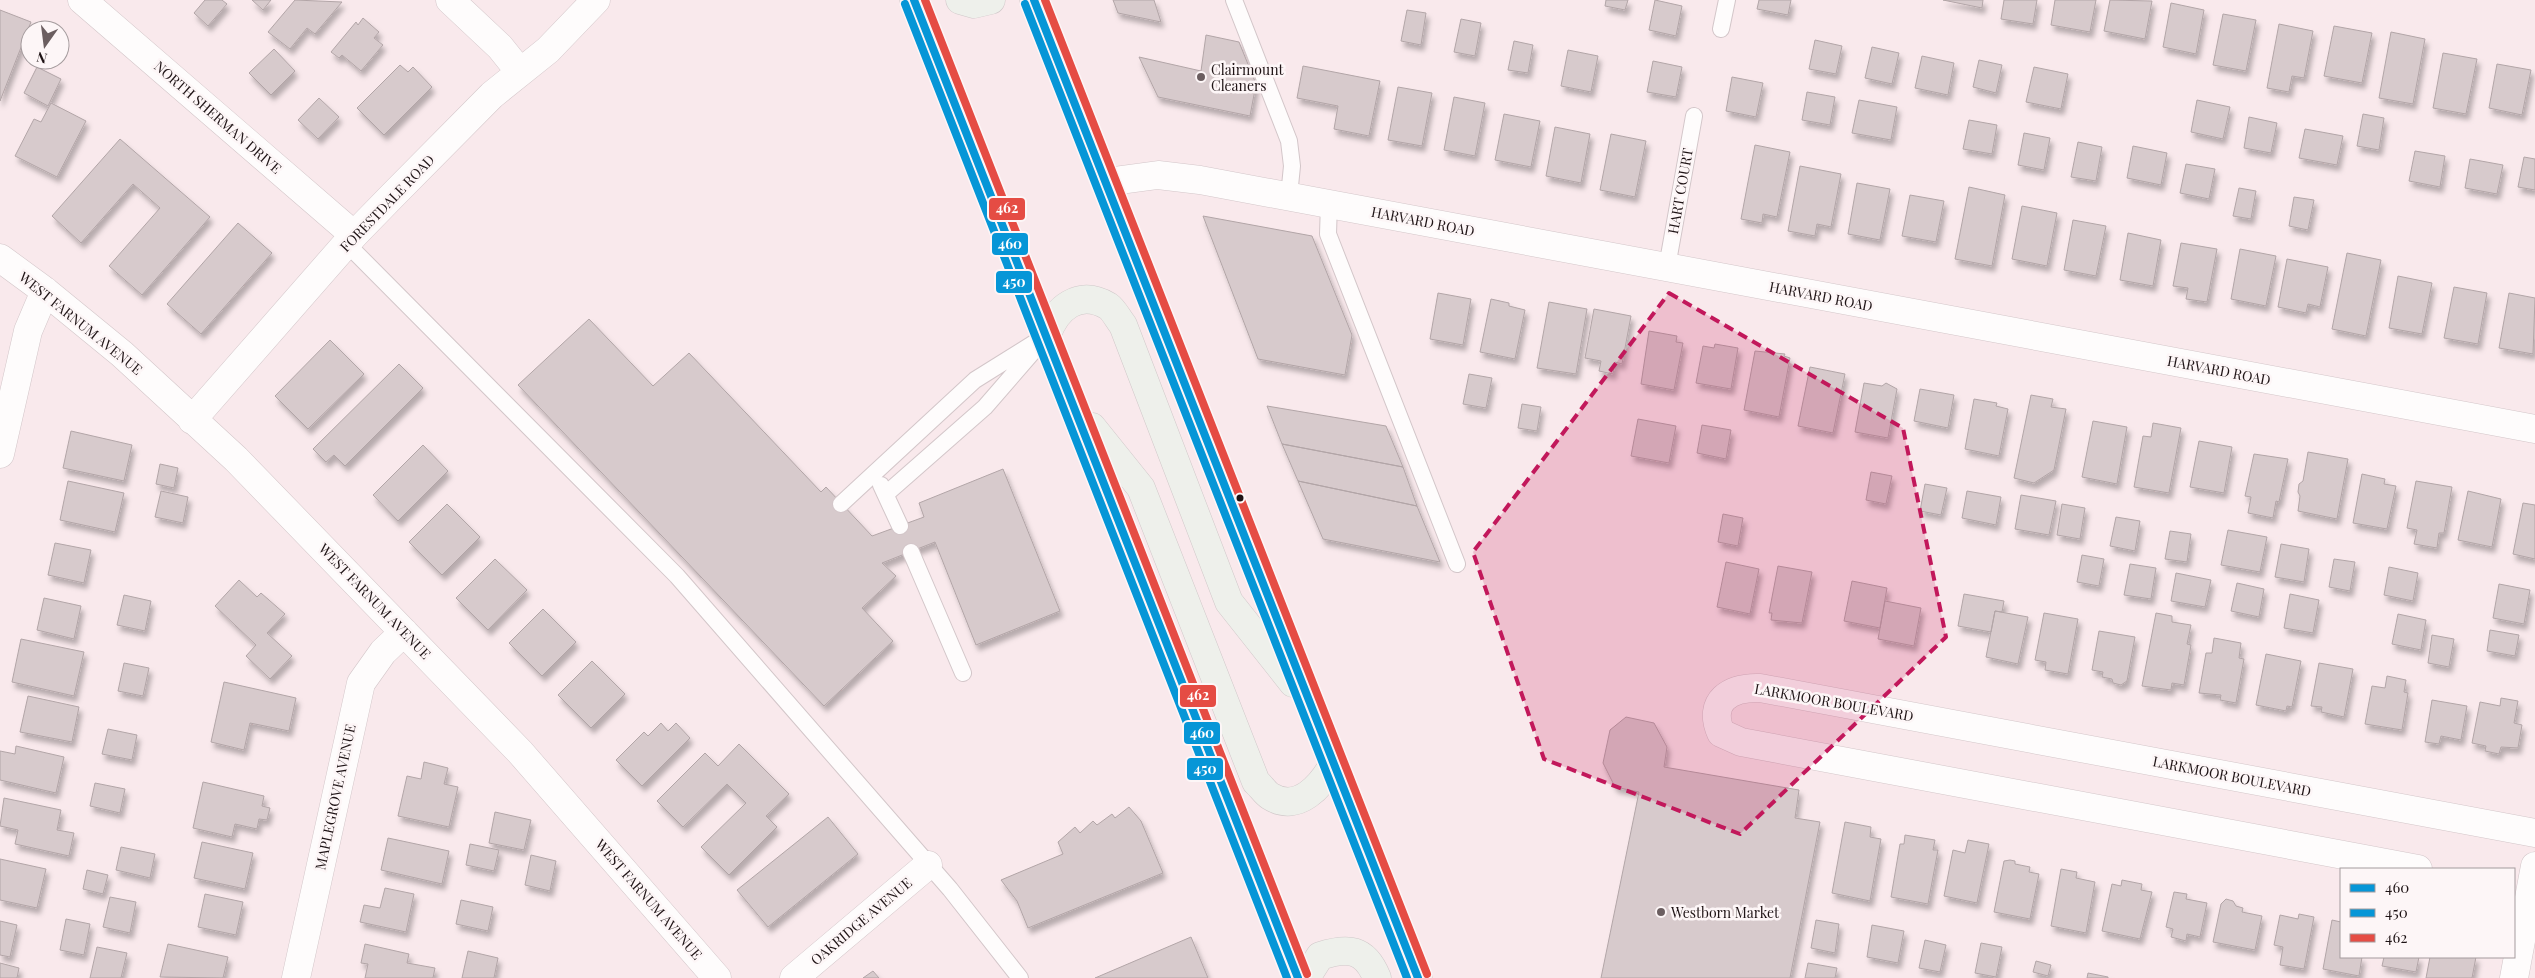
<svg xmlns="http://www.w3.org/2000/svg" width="2535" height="978" viewBox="0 0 2535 978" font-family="'Playfair Display',serif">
<defs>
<filter id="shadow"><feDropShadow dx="3" dy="5.5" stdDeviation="2.5" flood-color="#0004"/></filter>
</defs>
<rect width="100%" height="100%" fill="#f9e9ec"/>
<!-- building -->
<path fill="#d7cacc" stroke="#b2a5a7" filter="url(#shadow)" d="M205 0H222L227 4 208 26 194 13Z
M252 0H271L263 10Z
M295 0 342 2 315 34 307 28 290 49 268 32Z
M1113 0H1154L1161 22 1118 13Z
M1606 0H1628L1625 10 1605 6Z
M1655 0 1682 6 1676 36 1649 30Z
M1759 0H1791L1788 15 1757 9Z
M1943 0H1983L1982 8Z
M2004 0H2037L2033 24 2001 19Z
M2055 0H2096L2090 32 2051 25Z
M2110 0 2152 1 2145 39 2104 31Z
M2171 3 2204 10 2196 54 2163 47Z
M0 10 31 22 0 101Z
M1407 10 1426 13 1421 45 1401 41Z
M2223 14 2256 20 2246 71 2213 65Z
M363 18 379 32 374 38 383 45 361 71 342 55 339 58 331 52 356 22 358 25Z
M1461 19 1481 23 1475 56 1454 52Z
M2279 24 2313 31 2304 78 2292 76 2289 92 2267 88Z
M2334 26 2372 33 2362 83 2324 76Z
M2391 32 2425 39 2413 104 2379 98Z
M1206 35 1239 42 1256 84 1250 116 1158 97 1139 57 1201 71Z
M1815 40 1842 46 1836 74 1809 69Z
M1514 41 1533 45 1528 73 1508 70Z
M1872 47 1899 53 1892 84 1865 78Z
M274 49 295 71 271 95 249 73Z
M1568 50 1598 56 1591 92 1561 86Z
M2443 53 2477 59 2466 114 2433 108Z
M1922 56 1954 63 1948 95 1915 88Z
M1979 60 2002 65 1996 93 1973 87Z
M1653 61 1682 67 1676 97 1647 92Z
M2497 64 2531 70 2522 115 2489 108Z
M400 65 408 72 413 67 432 87 384 135 357 108Z
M1303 66 1380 81 1369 136 1334 129 1338 106 1297 98Z
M37 67 61 79 48 106 24 93Z
M2034 67 2068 74 2061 109 2026 102Z
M1732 77 1763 83 1756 117 1726 111Z
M1398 87 1432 93 1422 146 1388 140Z
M1807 92 1835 97 1830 125 1802 120Z
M1454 97 1485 103 1475 156 1444 150Z
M319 98 339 117 318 139 298 120Z
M1859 100 1897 107 1891 140 1852 133Z
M2197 100 2230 107 2223 139 2191 132Z
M51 103 86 121 57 177 15 156 34 119 41 122Z
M1504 114 1540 121 1531 167 1495 160Z
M2363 114 2384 118 2379 150 2357 146Z
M2249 117 2277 123 2271 153 2244 148Z
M1969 120 1997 125 1992 154 1963 149Z
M1555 127 1590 134 1581 183 1546 176Z
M2305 129 2343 136 2337 165 2299 158Z
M2024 133 2050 138 2044 170 2018 165Z
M1611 134 1646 141 1635 197 1600 190Z
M120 139 210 217 142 295 109 266 160 208 133 184 81 243 52 216Z
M2078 142 2102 147 2096 181 2071 177Z
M1755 145 1790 152 1777 217 1763 214 1762 223 1741 219Z
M2133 146 2167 153 2161 185 2127 178Z
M2415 151 2445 156 2440 187 2409 181Z
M2524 157 2535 159V190L2518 187Z
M2470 159 2503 165 2497 194 2465 188Z
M2186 164 2215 169 2209 199 2180 193Z
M1800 166 1841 174 1831 227 1817 224 1815 236 1788 231Z
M1857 183 1890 189 1880 240 1848 234Z
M1969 187 2005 195 1992 266 1955 259Z
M2239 188 2256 191 2251 219 2233 216Z
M1910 195 1944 201 1936 242 1902 236Z
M2294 197 2314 200 2308 230 2289 226Z
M2022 206 2057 213 2047 266 2012 259Z
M1203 216 1312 236 1352 335 1345 375 1258 359Z
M2073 220 2106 226 2096 276 2064 270Z
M238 223 272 253 201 334 167 304Z
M2128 233 2161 240 2153 286 2120 280Z
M2181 243 2217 249 2207 302 2186 299 2188 288 2173 286Z
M2240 249 2276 256 2266 306 2231 299Z
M2347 253 2381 260 2366 336 2332 329Z
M2287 259 2328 267 2320 307 2308 304 2306 313 2278 307Z
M2398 276 2432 283 2422 334 2389 328Z
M2454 287 2487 293 2478 344 2444 338Z
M1438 293 1471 299 1463 345 1430 339Z
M2509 293 2535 298 2533 354 2499 348Z
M1491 299 1509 303V306L1525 310 1515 359 1480 352Z
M1549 302 1587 309 1576 374 1537 368Z
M1594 309 1631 316 1622 364 1615 362 1613 374 1599 371 1601 361 1585 358Z
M589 319 653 386 689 353 821 492 826 487 872 536 924 517 919 503 1003 469 1060 611 976 645 935 542 882 563 896 576 862 608 893 641 824 706 518 385Z
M1649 331 1677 336 1676 342 1683 343 1674 390 1641 384Z
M330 340 364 374 308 429 275 396Z
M1715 344 1738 348 1731 389 1696 383 1703 346 1714 348Z
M1755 351 1785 354 1784 356 1790 358 1779 417 1744 410Z
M399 364 423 388 345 466 334 455 326 462 313 449Z
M1810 367 1845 374 1833 433 1798 426Z
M1469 374 1492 378 1486 408 1463 404Z
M1864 383 1882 386 1886 383 1897 389 1888 438 1855 432Z
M1920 389 1954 395 1948 428 1914 421Z
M2031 395 2053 399 2051 407 2066 409 2054 470 2034 483 2014 478Z
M1974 399 1997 403 1996 406 2008 409 1999 456 1965 449Z
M1522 404 1541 407 1537 431 1518 428Z
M1267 406 1386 426 1403 467 1282 444Z
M1638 419 1676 426 1669 463 1631 456Z
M2093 421 2127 427 2117 484 2082 477Z
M2153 423 2181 428 2169 493 2134 487 2143 436 2151 437Z
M1702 425 1731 430 1726 459 1697 453Z
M71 431 132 445 124 481 63 468Z
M2199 441 2232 447 2224 493 2190 487Z
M1282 444 1403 467 1417 506 1298 481Z
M423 445 448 471 398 521 373 495Z
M2308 452 2348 459 2337 519 2298 511 2300 496 2298 492 2299 484 2303 481Z
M2254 454 2288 459 2279 502 2276 501 2273 518 2248 513 2251 497 2245 496Z
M160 464 178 468 174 488 156 484Z
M1871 472 1892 476 1886 504 1866 500Z
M2362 474 2385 479 2384 484 2396 486 2387 529 2353 523Z
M68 481 124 493 115 532 60 520Z
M1298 481 1417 506 1440 562 1323 539Z
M2416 481 2452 487 2444 533H2439L2437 548 2414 544 2417 530 2407 528Z
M1925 484 1947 488 1941 515 1920 511Z
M161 491 188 497 183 523 155 517Z
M1967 491 2001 497 1996 525 1962 518Z
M2468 491 2501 499 2492 547 2458 540Z
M2021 495 2056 501 2049 535 2015 529Z
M2523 503 2535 505V559L2513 554Z
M447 504 480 537 442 575 409 542Z
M2062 504 2085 508 2080 539 2057 535Z
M1723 514 1743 518 1738 546 1718 542Z
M2116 517 2140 521 2135 551 2110 546Z
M2228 530 2267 537 2260 572 2221 565Z
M2170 531 2191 534 2187 562 2165 559Z
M55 543 91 550 84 583 48 575Z
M2281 544 2309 549 2304 582 2275 577Z
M2082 555 2104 559 2099 586 2077 582Z
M495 559 527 590 488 630 456 598Z
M2334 559 2355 562 2350 591 2329 587Z
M1726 562 1759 569 1750 614 1717 607Z
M2130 564 2156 568 2151 599 2124 595Z
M1778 566 1812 572 1802 623 1771 620 1772 613H1769Z
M2389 567 2418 573 2413 601 2384 595Z
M2176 573 2211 580 2205 607 2171 601Z
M239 580 257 597 261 593 285 614 267 633 292 656 270 679 246 656 256 645 215 606Z
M1852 581 1887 588 1880 628 1844 621Z
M2237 583 2264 589 2259 617 2231 611Z
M2499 584 2530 590 2524 624 2493 618Z
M1964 594 2004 601 2002 612 1995 611 1991 632 1958 626Z
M2290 594 2319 600 2313 633 2284 628Z
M124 595 151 601 145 631 117 625Z
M44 598 81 606 74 639 37 630Z
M1885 601 1921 608 1914 646 1878 639Z
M543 609 576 642 542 676 509 643Z
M1995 611 2028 617 2018 664 1986 657Z
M2044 613 2078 619 2068 674 2045 670 2046 662 2035 660Z
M2156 613 2172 616V622L2191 625 2187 644 2191 645 2184 685 2172 683 2171 690 2142 686Z
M2398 614 2426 620 2421 650 2392 644Z
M2490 630 2519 635 2515 656 2487 651Z
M2099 631 2135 637 2127 681 2121 685 2113 683 2112 679 2102 677 2103 672 2092 670Z
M2432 635 2454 639 2449 667 2428 663Z
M2214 638 2241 643 2239 658 2244 659 2236 703 2220 700 2221 695 2199 693 2206 653H2212Z
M21 639 84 652 74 696 12 682Z
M2266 654 2301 661 2292 707 2287 706 2286 711 2256 705Z
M592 661 625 694 591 728 558 695Z
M124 663 149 668 143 696 118 691Z
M2319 663 2353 669 2344 717 2321 712 2322 707 2311 706Z
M2387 676 2406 680 2404 692 2408 693 2402 730 2365 724 2372 686 2385 688Z
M224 682 296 698 289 731 250 723 244 750 211 742Z
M28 696 79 707 72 742 20 732Z
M2501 698 2518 701 2514 723 2522 725 2518 748 2501 747 2499 754 2485 751 2486 746 2472 743 2480 702 2500 706Z
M2432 700 2467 706 2461 740 2441 736 2439 744 2425 742Z
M1626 717 1654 723 1667 747 1664 767 1799 790 1795 818 1820 822 1790 978H1601L1639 792 1615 787 1603 763 1610 730Z
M661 723 668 731 676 723 690 738 642 786 616 760 644 732 648 736Z
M108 729 137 735 132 760 102 754Z
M739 744 789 794 766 816 777 827 729 875 701 847 746 803 727 784 683 827 657 801 705 753 718 766Z
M16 746 64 757 56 793 0 780V751L15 754Z
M424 762 448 768 444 784 458 787 449 827 398 816 407 776 421 779Z
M203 782 264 796 262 806 270 808 267 820 259 819 257 829 235 824 232 837 193 828Z
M95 783 125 789 120 813 90 806Z
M4 798 61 810 57 830 74 833 69 856 15 844 18 830 0 826Z
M1129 807 1141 821 1163 873 1028 928 1017 901 1001 880 1063 854 1058 842 1075 827 1080 833 1093 821 1097 825 1112 814 1115 818Z
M495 812 531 820 524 850 489 843Z
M828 817 858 854 768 927 737 890Z
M1845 822 1871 827 1870 837 1881 839 1870 901 1832 893Z
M1905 835 1935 840 1933 850H1938L1928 904 1891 897 1900 844H1904Z
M388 838 449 851 442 884 381 870Z
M1968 840 1989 844 1977 903 1944 896 1953 850 1965 853Z
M202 842 253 853 245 889 194 878Z
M470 844 499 850 494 871 466 865Z
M121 847 155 854 150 878 116 870Z
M531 855 556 861 550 891 525 885Z
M0 859 46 869 37 908 0 900Z
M2010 860 2015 861V864L2030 867 2029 872 2039 874 2030 919 1994 912 2004 861Z
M2061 869 2077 872 2076 878 2095 882 2086 933 2051 926Z
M87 870 108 875 103 894 83 889Z
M2122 880 2142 884 2141 890 2152 892 2140 939 2102 931 2112 884 2121 886Z
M385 888 414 894 406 932 360 922 364 905 380 908Z
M2174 892 2187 894 2186 899 2207 903 2200 937 2187 934 2186 941 2171 937 2173 929 2166 927Z
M205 894 243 902 236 935 198 927Z
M110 897 136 902 130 933 103 927Z
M2226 899 2233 901 2236 906 2243 908 2242 912 2262 916 2255 950 2213 942 2221 904Z
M461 900 493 907 488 931 456 924Z
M2299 914 2314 917 2304 969 2280 965 2283 947 2274 945 2280 915 2298 919Z
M66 919 90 924 84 955 60 950Z
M1816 920 1839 924 1835 953 1811 948Z
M2332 920 2341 922V957H2362L2359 976 2323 969Z
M0 921 17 925 10 957 0 955Z
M1872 925 1904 931 1898 963 1867 957Z
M1191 937 1208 978H1095Z
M1925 940 1946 945 1940 972 1919 968Z
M1981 943 2002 947 1996 977 1975 973Z
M168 944 228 957 223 978 160 977Z
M365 944 409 954 407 963 435 968 433 978H365L368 964 361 963Z
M97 947 127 953 121 978H90Z
M468 951 498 958 494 978H462Z
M2384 957H2419L2416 972 2382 966Z
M2430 957H2476L2472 978H2426Z
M2036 961 2051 965 2048 976 2033 972Z
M0 963 19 968 17 978H0Z
M1808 963 1837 968 1835 978H1805Z
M873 971 879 978H863Z
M2088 973 2108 977V978H2087Z"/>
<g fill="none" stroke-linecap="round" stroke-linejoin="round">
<!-- service casing -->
<g stroke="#d3c6c9" stroke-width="18">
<path id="service" d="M1234 0 1289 141 1292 166 1289 196
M1721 29 1727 0
M1329 203 1328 234 1457 564
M347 244 677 576 950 889 1020 978
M1667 267 1694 116
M881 485 900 526
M886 494 985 407 1037 347
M841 504 975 380 1047 335
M911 552 963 673"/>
</g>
<!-- minor casing -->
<g stroke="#d3c6c9" stroke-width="29">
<path id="minor" d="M82 0 354 235
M450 0 500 47 520 72
M1106 182 1158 175 1200 180 2535 429
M0 258 45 291 122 354 236 459 520 752 717 978
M192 420 354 235 393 195 492 95 548 50 596 0
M0 454 28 331 45 291
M2418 869 1741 742 1721 733C1707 701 1730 687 1760 688L2535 833
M296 978 361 683 383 652 404 632
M794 978 928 865
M2514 978 2535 866"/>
</g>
<!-- primary casing -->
<g stroke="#d0c8c9" stroke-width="29">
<path id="primary" d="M914 0 1298 978
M960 0 974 4 991 0
M1034 0 1418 978
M1047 335C1056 308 1079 289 1108 306 1114 310 1118 319 1123 325L1229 602 1293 683
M1092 427 1141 488 1256 782C1261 786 1265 793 1270 796 1298 814 1322 785 1334 763
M1306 978 1320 956C1348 947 1365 948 1377 978"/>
</g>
<!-- service -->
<use href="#service" stroke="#fefcfc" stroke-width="16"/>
<!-- minor -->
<use href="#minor" stroke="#fefcfc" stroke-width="28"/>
<!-- primary -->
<use href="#primary" stroke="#eef0eb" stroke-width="28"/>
<!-- bus-1 casing -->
<g stroke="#fdf6f7" stroke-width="11">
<path id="bus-1" d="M914 0 1298 978
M1034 0 1418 978"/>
</g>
<!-- bus-2 casing -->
<g stroke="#fdf6f7" stroke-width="11">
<path id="bus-2" d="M905 4 1287 978
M1025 4 1407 978"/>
</g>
<!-- bus-3 casing -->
<g stroke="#fdf6f7" stroke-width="11">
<path id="bus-3" d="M925 0 1307 974
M1045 0 1427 974"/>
</g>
<!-- bus-1 -->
<use href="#bus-1" stroke="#0696d7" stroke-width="8"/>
<!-- bus-2 -->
<use href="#bus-2" stroke="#0696d7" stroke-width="8"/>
<!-- bus-3 -->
<use href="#bus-3" stroke="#e54c44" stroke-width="8"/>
</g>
<!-- marked area -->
<path fill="#c2185b" fill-opacity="0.2" stroke="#c2185b" stroke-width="4" stroke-dasharray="10 6" stroke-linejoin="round" d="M1669 293 1903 428 1946 637 1740 834 1544 759 1473 552Z"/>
<!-- markers -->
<g fill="#6b5e60" stroke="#fdf6f7" stroke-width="2">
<circle cx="1201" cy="77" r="5"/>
<circle cx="1661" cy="912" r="5"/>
</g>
<circle fill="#1e1315" stroke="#fdf6f7" stroke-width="2" cx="1240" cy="498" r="4.5"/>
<g text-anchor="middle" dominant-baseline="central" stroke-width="5" stroke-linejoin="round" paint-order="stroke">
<!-- poi labels -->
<g font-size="14" fill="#1e1315" stroke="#fdf6f7" text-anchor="start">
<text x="1211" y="69">Clairmount<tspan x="1211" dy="16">Cleaners</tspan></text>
<text x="1671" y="912">Westborn Market</text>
</g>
<!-- street labels -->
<g font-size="14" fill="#1e1315" stroke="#fdf6f7">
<text transform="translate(218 117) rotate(41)">NORTH SHERMAN DRIVE</text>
<text transform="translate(1680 191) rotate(-80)">HART COURT</text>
<text transform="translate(387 203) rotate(-46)">FORESTDALE ROAD</text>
<text transform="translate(1423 221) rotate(11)">HARVARD ROAD</text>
<text transform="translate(1821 296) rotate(11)">HARVARD ROAD</text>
<text transform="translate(81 323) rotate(39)">WEST FARNUM AVENUE</text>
<text transform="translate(2219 370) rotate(11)">HARVARD ROAD</text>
<text transform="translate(375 601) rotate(46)">WEST FARNUM AVENUE</text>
<text transform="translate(1834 702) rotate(10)">LARKMOOR BOULEVARD</text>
<text transform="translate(2232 776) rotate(11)">LARKMOOR BOULEVARD</text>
<text transform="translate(335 797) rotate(-78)">MAPLEGROVE AVENUE</text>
<text transform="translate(649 899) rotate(49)">WEST FARNUM AVENUE</text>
<text transform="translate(861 921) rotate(-40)">OAKRIDGE AVENUE</text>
</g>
</g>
<g stroke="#fdf6f7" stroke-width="2">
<rect x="988" y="197" width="38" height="24" rx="5" fill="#e54c44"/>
<rect x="991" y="232" width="38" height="24" rx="5" fill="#0696d7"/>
<rect x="995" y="270" width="38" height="24" rx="5" fill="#0696d7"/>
<rect x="1179" y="684" width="38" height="24" rx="5" fill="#e54c44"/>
<rect x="1183" y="721" width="38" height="24" rx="5" fill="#0696d7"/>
<rect x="1186" y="757" width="38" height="24" rx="5" fill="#0696d7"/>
</g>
<g font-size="14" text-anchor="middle" font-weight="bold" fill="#fff">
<text x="1007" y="213">462</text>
<text x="1010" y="249">460</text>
<text x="1014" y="287">450</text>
<text x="1198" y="700">462</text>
<text x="1202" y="738">460</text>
<text x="1205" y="774">450</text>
</g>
<!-- legend -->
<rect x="2340" y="868" width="175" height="90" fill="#fdf6f7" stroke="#a49b9d"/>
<rect x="2350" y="884" width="25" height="8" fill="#0696d7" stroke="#a49b9d"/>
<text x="2385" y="893" font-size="15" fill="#1e1315">460</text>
<rect x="2350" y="909" width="25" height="8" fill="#0696d7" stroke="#a49b9d"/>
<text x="2385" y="918" font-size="15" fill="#1e1315">450</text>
<rect x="2350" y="934" width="25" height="8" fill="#e54c44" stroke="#a49b9d"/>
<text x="2385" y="943" font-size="15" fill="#1e1315">462</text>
<!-- north arrow -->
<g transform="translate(45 45) rotate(194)"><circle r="24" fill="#fdf6f7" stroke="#a49b9d"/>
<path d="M0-4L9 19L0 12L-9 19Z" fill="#6b5e60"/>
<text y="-8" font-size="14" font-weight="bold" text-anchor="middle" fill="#1e1315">N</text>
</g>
</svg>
